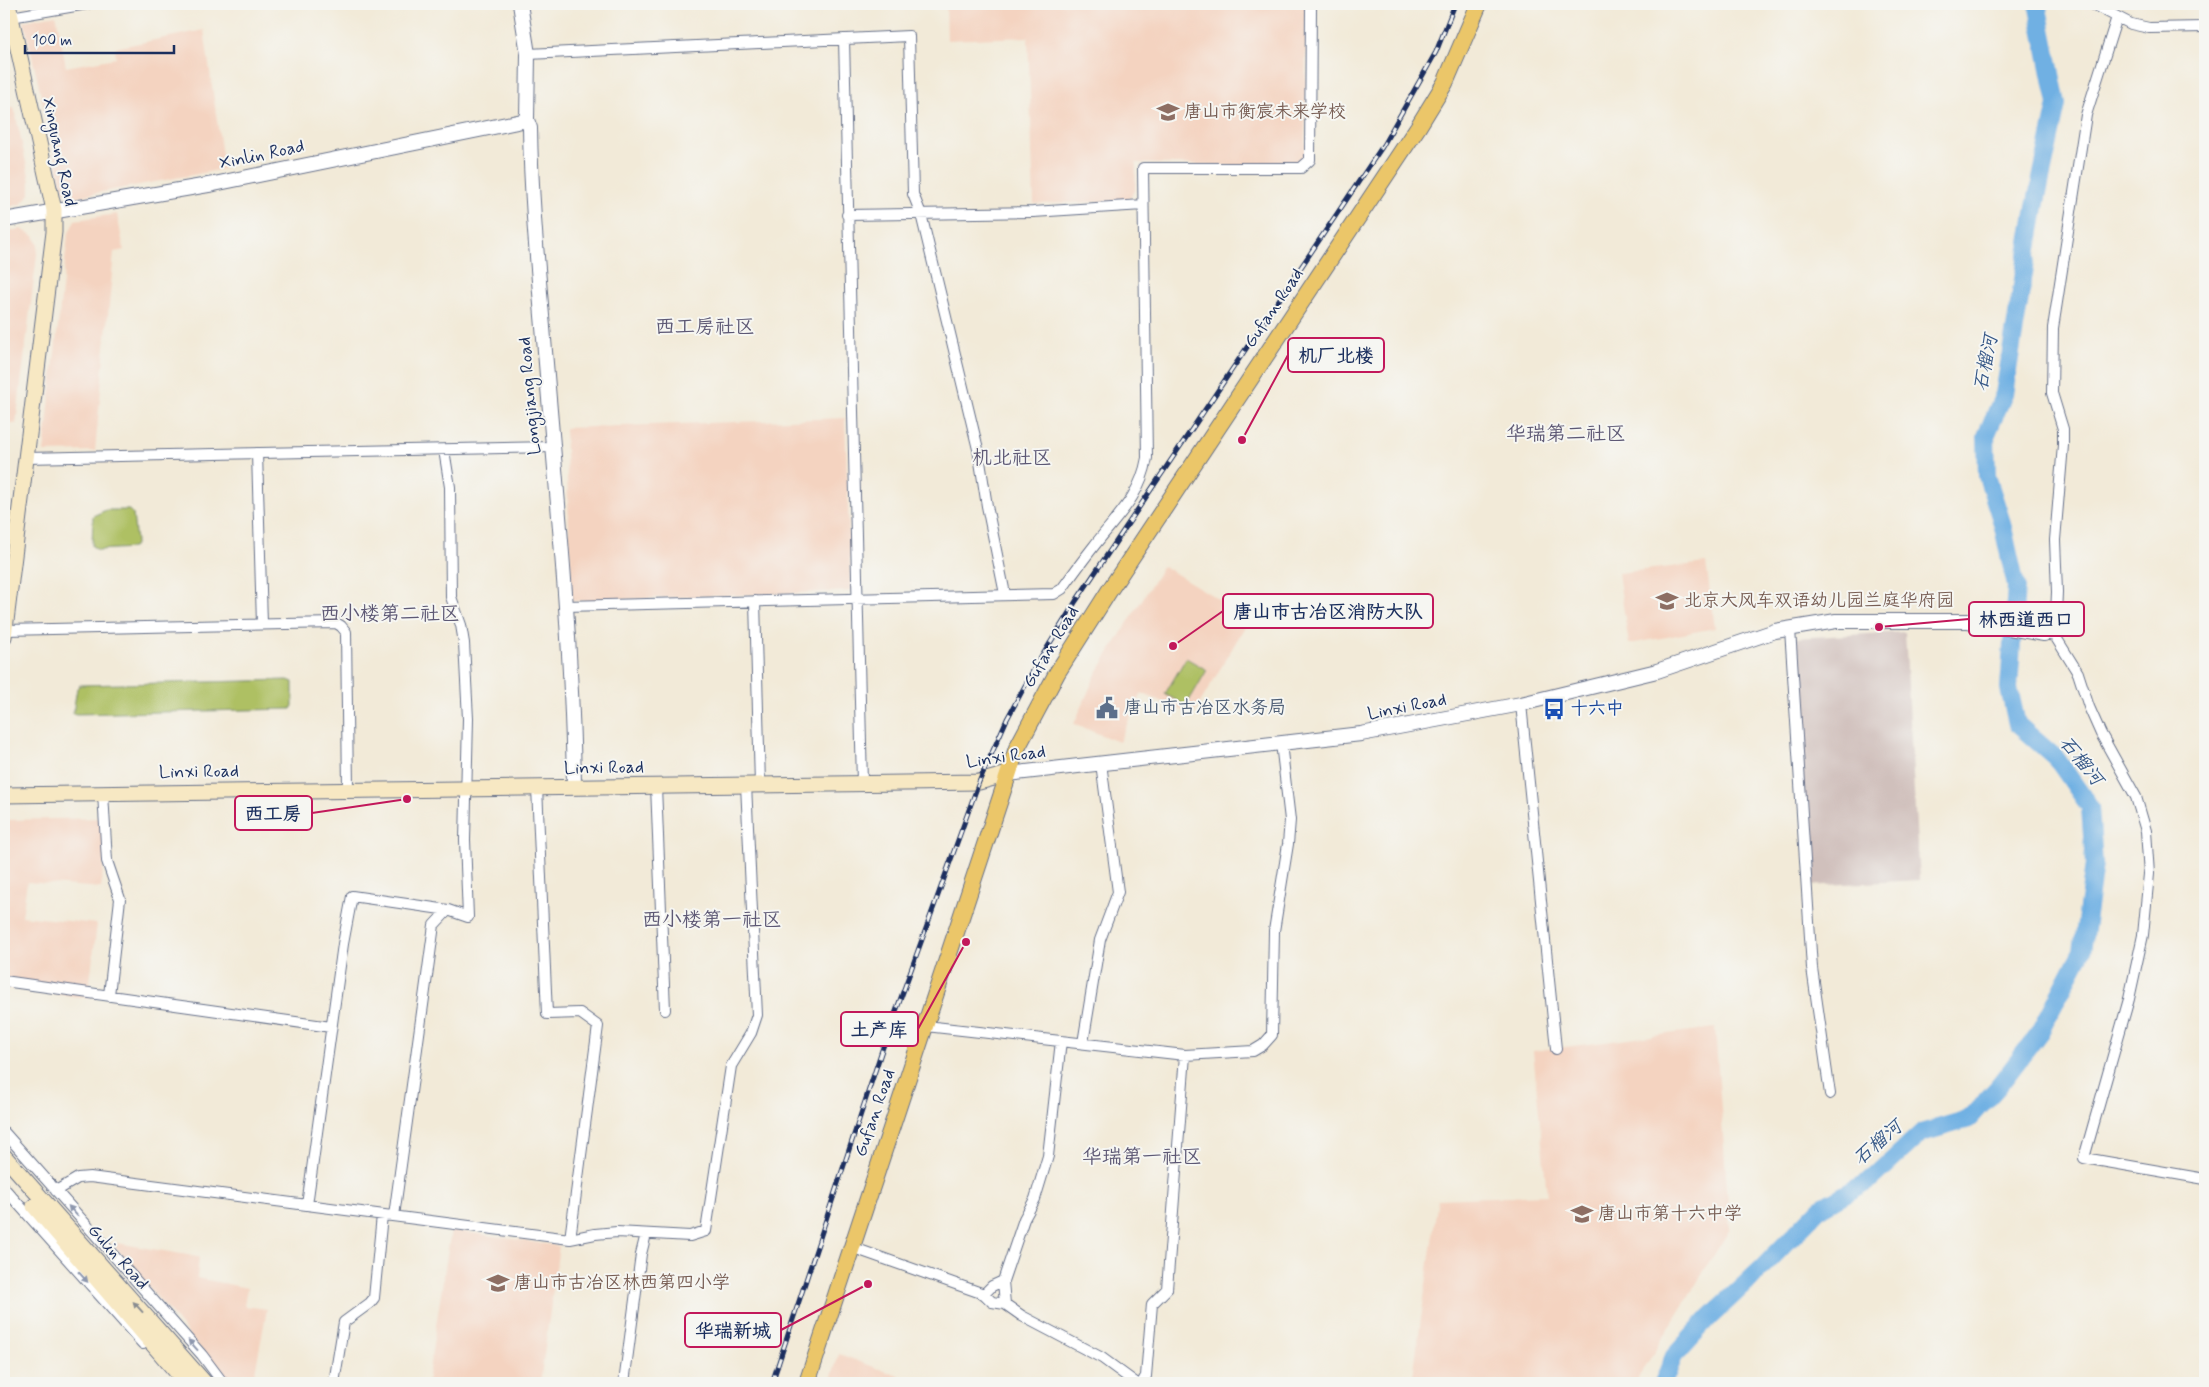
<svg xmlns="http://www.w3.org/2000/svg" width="2209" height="1387" viewBox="0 0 2209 1387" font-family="Mynerve,'LXGW WenKai TC',sans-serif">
<rect width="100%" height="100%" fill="#f6f6f2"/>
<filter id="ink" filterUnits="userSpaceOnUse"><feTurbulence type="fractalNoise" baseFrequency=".02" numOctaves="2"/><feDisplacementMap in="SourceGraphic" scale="10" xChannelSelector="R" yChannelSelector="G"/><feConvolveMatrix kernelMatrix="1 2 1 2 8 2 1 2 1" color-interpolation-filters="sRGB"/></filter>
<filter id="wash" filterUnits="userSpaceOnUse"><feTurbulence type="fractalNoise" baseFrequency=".0096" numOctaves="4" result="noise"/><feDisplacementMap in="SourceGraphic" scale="20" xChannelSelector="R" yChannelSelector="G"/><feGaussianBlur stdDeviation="1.12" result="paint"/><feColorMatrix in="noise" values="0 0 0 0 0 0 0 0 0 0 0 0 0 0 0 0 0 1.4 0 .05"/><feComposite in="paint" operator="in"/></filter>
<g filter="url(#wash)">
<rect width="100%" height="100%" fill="#f2ead8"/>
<!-- built -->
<path fill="#f4d3c0" d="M946 4H1306L1305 159 1290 167 1136 163 1135 191 1126 201 1034 204 1028 37 947 40Z
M56 15 66 67 116 58 115 48 204 30 224 169 75 197 67 194 62 188 24 21Z
M14 107 30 181V194L21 204 4 208V109Z
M117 214 124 250 114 252 95 451 44 452 68 235 75 220Z
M21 229 34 236 38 246 16 424 4 423V232Z
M845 418 851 591 572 601 565 428Z
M1706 563 1715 628 1629 644 1618 573Z
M1163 566 1250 618 1193 715 1141 693 1119 742 1074 724 1096 674Z
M109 818 101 888 27 882 22 916 97 924 88 998 4 988V820Z
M1715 1028 1730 1229 1635 1383H1412L1438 1199 1547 1195 1533 1051Z
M451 1230 559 1246 540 1383H427Z
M111 1242 199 1257 197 1278 247 1288 244 1306 267 1309 253 1383H229Z
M839 1354 917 1383H830Z"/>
<!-- industrial -->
<path fill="#d0c0bc" d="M1905 632 1919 880 1808 886 1794 638Z"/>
<!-- green -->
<path fill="#aec064" stroke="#647861" d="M106 510H129L133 514 136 542 133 548 98 550 92 546 93 516Z
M1186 658 1207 670 1186 706 1165 694Z
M288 680 293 682V706L291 709 76 714 73 713 77 688 80 685Z"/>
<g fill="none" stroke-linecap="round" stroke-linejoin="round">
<!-- river -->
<path stroke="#6fb0e3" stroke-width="18" d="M1663 1383 1674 1356 1710 1317 1763 1267 1820 1208 1872 1179 1921 1133 1969 1119 1998 1087 2040 1032 2082 951 2094 864 2090 807 2056 758 2017 724 2009 688 2016 586 2002 523 1987 476 1986 436 2004 394 2035 207 2057 104 2038 8 2039 4"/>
</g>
</g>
<g filter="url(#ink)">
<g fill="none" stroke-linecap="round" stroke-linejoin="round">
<!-- minor casing -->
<g stroke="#667089" stroke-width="12">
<path id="minor" d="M2092 4 2131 24 2149 28 2205 27
M5 18 87 4
M844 39 862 784
M528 54 909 36 913 194 921 214 978 449 987 506 1005 594
M847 215 1033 212 1143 205
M257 453 262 624
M26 458 553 447
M755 601 760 785
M565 606 1054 594 1062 589C1072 575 1083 560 1094 546 1117 516 1140 497 1147 458L1143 168H1301L1310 160 1311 4
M1790 629 1812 968 1830 1094
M5 630 336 623 341 626 346 632 348 789
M2044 634 2055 636 2078 673 2089 707 2101 734 2136 797 2146 831 2149 874 2143 935 2129 999 2084 1158 2205 1179
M2055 636 2057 592 2055 540 2063 445V429L2052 393 2053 328 2086 115 2117 17
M1521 704 1556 1049
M656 786 665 1010
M537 787 547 1014 580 1013 598 1026 570 1239
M103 793 107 861 120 899 109 995
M4 981 331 1027
M926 1026 1185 1055 1253 1051 1263 1045 1272 1035 1274 931 1288 844 1290 820 1281 743
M1083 1043 1100 940 1118 892 1101 763
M4 1132 202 1355 223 1383
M4 1188 143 1344
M56 1191 78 1178 90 1177 570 1239 595 1234 617 1232 690 1236 706 1231 731 1066 751 1033 757 1015 746 785
M307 1205 343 944 352 896 448 910 468 917 465 840 468 719 464 643 461 625 451 597 450 487 444 450
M394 1216 434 925 448 910
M851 1247 984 1294 992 1302 1005 1304 1022 1316 1102 1358 1136 1383
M984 1294 992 1286 1003 1281
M1005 1304 1003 1281 1024 1219 1035 1199 1048 1156 1061 1041
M334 1383 344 1322 370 1303 374 1298 382 1215
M624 1383 641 1254 646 1234
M1142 1383 1146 1376 1152 1304 1167 1289 1185 1055"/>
</g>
<!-- tertiary casing -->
<g stroke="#667089" stroke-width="16">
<path id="tertiary" d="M520 4 528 54 527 120 530 128C531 198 538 268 544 339 556 488 572 637 574 787
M4 220 214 184 527 120
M1008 774 1361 734 1521 704 1657 671 1775 631 1836 621H1968L2044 634"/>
</g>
<!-- secondary casing -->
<g stroke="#667089" stroke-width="17">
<path id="secondary" d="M4 637 54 232V210L8 4
M4 795 979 782 1008 774
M4 1156 205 1383
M34 1206 186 1383"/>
</g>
<!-- primary casing -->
<g stroke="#667089" stroke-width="18">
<path id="primary" d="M807 1383 1017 748 1057 673 1111 588 1418 127 1445 83 1479 4"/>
</g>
<!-- minor -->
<use href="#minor" stroke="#fff" stroke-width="10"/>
<!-- tertiary -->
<use href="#tertiary" stroke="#fff" stroke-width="14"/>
<!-- secondary -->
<use href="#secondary" stroke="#f7e8c3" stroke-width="15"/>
<!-- primary -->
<use href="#primary" stroke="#ebc669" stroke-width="16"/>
<!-- rail casing -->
<g stroke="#1b2f5e" stroke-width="5">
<path id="rail" d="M772 1383 882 1050 979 782 1007 719 1034 669 1076 601 1382 147 1436 52 1455 4"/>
</g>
<!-- rail -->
<use href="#rail" stroke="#f6f6f2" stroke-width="3" stroke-dasharray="9" stroke-linecap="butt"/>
</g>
<!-- one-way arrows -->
<defs><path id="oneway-solid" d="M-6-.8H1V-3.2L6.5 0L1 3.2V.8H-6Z" transform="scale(1.25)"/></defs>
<g fill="#8d97ae">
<use href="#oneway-solid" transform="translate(73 1211) rotate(-132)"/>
<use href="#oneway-solid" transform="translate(83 1277) rotate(48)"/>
<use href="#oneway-solid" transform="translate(193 1345) rotate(-132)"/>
</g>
<use fill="#898c90" href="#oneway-solid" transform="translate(138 1307) rotate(-132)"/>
</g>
<!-- icons -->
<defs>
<g id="school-bare" transform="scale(1.725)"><path d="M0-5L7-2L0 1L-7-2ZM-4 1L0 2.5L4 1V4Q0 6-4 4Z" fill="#8d6e63" stroke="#f6f6f2" stroke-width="2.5" paint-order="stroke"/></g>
<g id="civic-bare" transform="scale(1.725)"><path d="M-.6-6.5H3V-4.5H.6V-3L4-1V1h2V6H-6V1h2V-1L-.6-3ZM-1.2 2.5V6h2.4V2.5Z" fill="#5c6f8a" stroke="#f6f6f2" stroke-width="2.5" paint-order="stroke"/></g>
<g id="bus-bare" transform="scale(1.725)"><path d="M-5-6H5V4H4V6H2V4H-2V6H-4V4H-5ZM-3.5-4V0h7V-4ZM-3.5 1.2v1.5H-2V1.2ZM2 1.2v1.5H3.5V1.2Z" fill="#1a4fb4" stroke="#f6f6f2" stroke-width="2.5" paint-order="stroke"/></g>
</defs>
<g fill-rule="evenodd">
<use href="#school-bare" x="1168" y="112"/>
<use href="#school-bare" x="1667" y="601"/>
<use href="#civic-bare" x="1107" y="708"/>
<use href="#bus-bare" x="1554" y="709"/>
<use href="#school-bare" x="1582" y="1214"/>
<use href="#school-bare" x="498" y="1283"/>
</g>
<g text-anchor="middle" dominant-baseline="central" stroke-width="4" stroke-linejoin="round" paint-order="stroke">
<!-- education labels -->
<g font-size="18" fill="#785e54" stroke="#f6f6f2" text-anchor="start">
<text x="1184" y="112">唐山市衡宸未来学校</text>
<text x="1684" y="601">北京大风车双语幼儿园兰庭华府园</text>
<text x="1598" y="1214">唐山市第十六中学</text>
<text x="514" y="1283">唐山市古冶区林西第四小学</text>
</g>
<!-- street labels -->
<g font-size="18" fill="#1b2f5e" stroke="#f6f6f2">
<text transform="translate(59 152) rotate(78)">Xinguang Road</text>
<text transform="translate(262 155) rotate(-12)">Xinlin Road</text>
<text transform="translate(1274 308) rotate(-56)">Gufan Road</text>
<text transform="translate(530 396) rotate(-95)">Longjiang Road</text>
<text transform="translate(1051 647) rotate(-59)">Gufan Road</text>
<text transform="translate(1407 707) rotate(-11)">Linxi Road</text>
<text transform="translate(1006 757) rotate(-8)">Linxi Road</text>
<text transform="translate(604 768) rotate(-1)">Linxi Road</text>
<text transform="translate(199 772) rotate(-1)">Linxi Road</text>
<text transform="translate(875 1113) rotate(-71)">Gufan Road</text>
<text transform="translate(118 1257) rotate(48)">Gulin Road</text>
</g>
<!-- service labels -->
<g font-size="18" fill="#4e5e75" stroke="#f6f6f2" text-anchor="start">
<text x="1124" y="708">唐山市古冶区水务局</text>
</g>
<!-- transit labels -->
<g font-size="18" fill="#164399" stroke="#f6f6f2" text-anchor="start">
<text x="1570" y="709">十六中</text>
</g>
<!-- water labels -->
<g font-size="19" font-style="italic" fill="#345686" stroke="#f6f6f2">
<text transform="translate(1986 363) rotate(-79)">石榴河</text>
<text transform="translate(2081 761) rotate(51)">石榴河</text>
<text transform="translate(1878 1143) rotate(-41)">石榴河</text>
</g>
<!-- quarter labels -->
<g font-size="20" fill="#5e5975" stroke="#f6f6f2">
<text x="705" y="327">西工房社区</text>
<text x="1566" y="434">华瑞第二社区</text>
<text x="1012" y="458">机北社区</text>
<text x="390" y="614">西小楼第二社区</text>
<text x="712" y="920">西小楼第一社区</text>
<text x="1142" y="1157">华瑞第一社区</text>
</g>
</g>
<!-- callouts -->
<path fill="none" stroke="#c2185b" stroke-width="2" d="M1242 440L1288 355M1173 646L1223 611M1879 627L1969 619M407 799L312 813M966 942L918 1029M868 1284L781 1330"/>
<g fill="#c2185b" stroke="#f6f6f2" stroke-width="2">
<circle cx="1242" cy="440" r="5"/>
<circle cx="1173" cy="646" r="5"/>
<circle cx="1879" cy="627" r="5"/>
<circle cx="407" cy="799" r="5"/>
<circle cx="966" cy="942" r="5"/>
<circle cx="868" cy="1284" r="5"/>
</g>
<g fill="#f6f6f2" stroke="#c2185b" stroke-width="2">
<rect x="1288" y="338" width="96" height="34" rx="5"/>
<rect x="1223" y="594" width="210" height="34" rx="5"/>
<rect x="1969" y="602" width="115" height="34" rx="5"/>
<rect x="235" y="796" width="77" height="34" rx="5"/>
<rect x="841" y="1012" width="77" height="34" rx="5"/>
<rect x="685" y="1313" width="96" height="34" rx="5"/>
</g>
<g font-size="19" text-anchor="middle" font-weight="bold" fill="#1b2f5e">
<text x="1336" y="362">机厂北楼</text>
<text x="1328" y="618">唐山市古冶区消防大队</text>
<text x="2026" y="626">林西道西口</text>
<text x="273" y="820">西工房</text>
<text x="879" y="1036">土产库</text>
<text x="733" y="1337">华瑞新城</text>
</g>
<!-- margin -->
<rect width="2209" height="1387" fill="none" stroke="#f6f6f2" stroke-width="20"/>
<!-- scale -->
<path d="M25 45v8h149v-8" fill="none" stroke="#1b2f5e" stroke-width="2.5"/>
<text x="32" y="45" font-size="15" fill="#1b2f5e" stroke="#f6f6f2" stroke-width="4" paint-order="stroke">100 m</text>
</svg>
